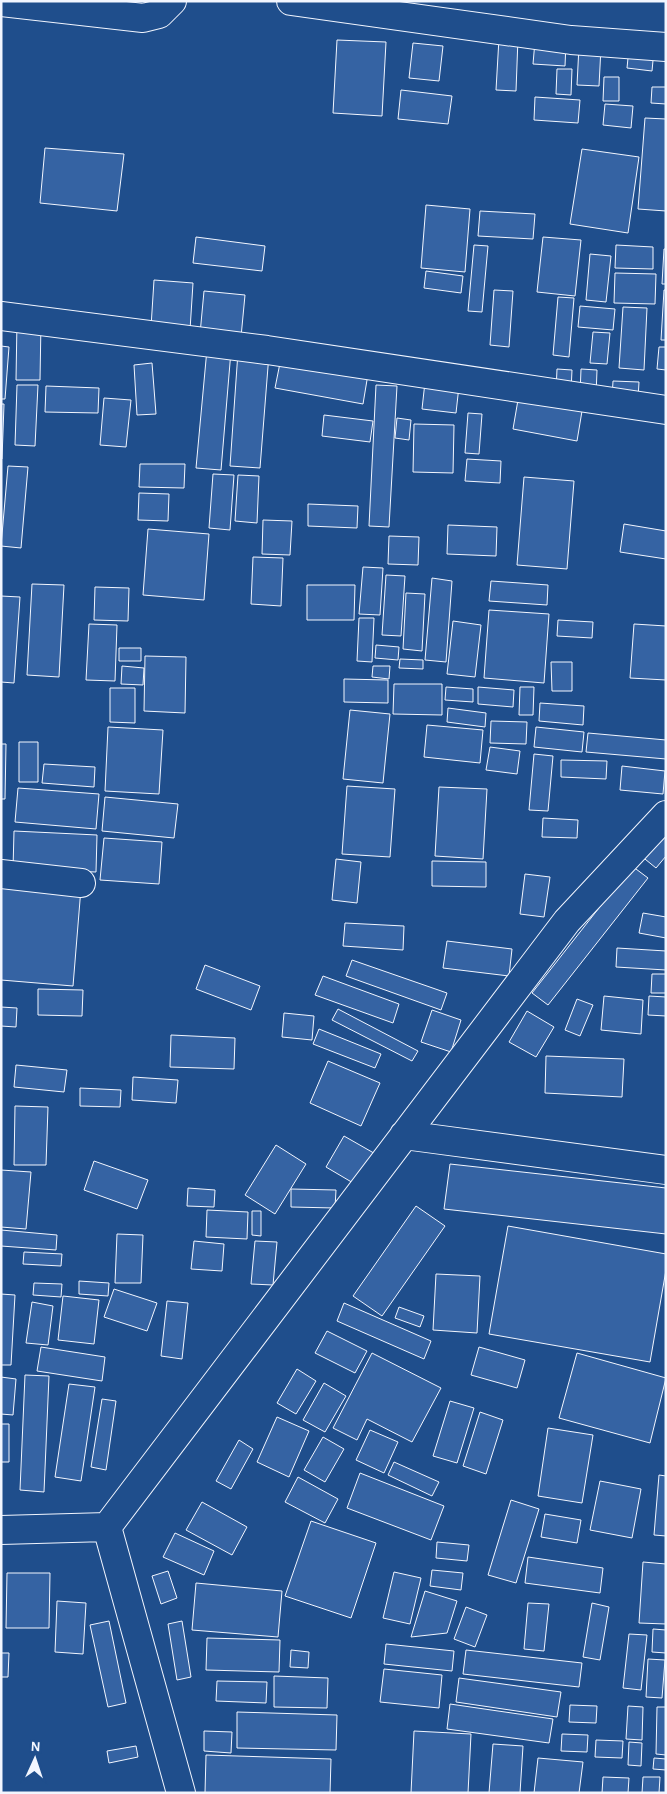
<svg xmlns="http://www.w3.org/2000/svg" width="667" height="1794" viewBox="0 0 667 1794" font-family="'Alegreya Sans',sans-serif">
<rect width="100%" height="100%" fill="#1f4e8c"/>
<!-- building -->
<path fill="#3563a3" stroke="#f2f6ff" d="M499 38H518L516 91 496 90Z
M337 40 386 42 382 116 333 113Z
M535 41 566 43 565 66 533 64Z
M413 43 443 46 439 81 409 78Z
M579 46 601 47 599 86 577 85Z
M629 48 654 50 652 71 627 68Z
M557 69H572L571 95 556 94Z
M604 77H619V101H603Z
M652 87H666V104L651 103Z
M401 90 452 96 448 124 398 119Z
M535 97 580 100 578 123 534 120Z
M605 104 633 106 631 128 603 125Z
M645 118 666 119V211L638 209Z
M45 148 124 154 117 211 40 203Z
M582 149 639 157 628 233 570 224Z
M426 205 470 209 465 272 421 268Z
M480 211 535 214 533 239 478 236Z
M196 237 265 246 262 271 193 263Z
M543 237 581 240 575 296 537 292Z
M474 245 488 246 482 312 468 311Z
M616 245 653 247V269L615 268Z
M664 249H666V284H662Z
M590 254 611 256 606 302 586 300Z
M426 271 463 276 461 293 424 288Z
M615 273 656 274 655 304 614 303Z
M154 280 193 283 190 330 151 327Z
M494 290 513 291 509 347 490 345Z
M664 290H666V340H661Z
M204 291 245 295 241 337 200 334Z
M558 297 574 298 569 357 553 355Z
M580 306 615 309 613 330 578 327Z
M623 307 647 308 644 370 619 368Z
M17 321 41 322 40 380H16Z
M593 332 610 333 607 364 590 363Z
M1 346 9 347 5 399H1Z
M659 347H666V370L657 369Z
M207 349 231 351 221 470 196 468Z
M238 352 269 354 260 468 230 466Z
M281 358 368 374 363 404 275 388Z
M152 363 156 414 137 415 134 365Z
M557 369 572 370 571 391H556Z
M581 369 597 370 596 396 580 395Z
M613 381 639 382 638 399 612 398Z
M425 382 459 386 456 413 422 409Z
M17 385H38L35 446 15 445Z
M376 385 397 386 389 527 369 526Z
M46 386 99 388 98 413 45 412Z
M519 394 583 405 577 441 513 429Z
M104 398 131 400 126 447 100 445Z
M1 404H4L2 459H1Z
M468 413 482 414 479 454 465 453Z
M324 415 373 421 370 442 322 436Z
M397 418 411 420 409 440 395 438Z
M414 424 454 425 453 473 413 472Z
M467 459 501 461 500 483 465 481Z
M140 464H185L184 488 139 487Z
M8 466 28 467 21 548 1 546Z
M213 474 234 475 230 530 209 528Z
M238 475 259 476 257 523 235 521Z
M524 477 574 481 567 569 517 565Z
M139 493 169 494 168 521 138 520Z
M308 504 358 506 357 528 308 526Z
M263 520 292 521 290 555 262 554Z
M624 524 666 531V559L620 552Z
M448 525 497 527 496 556 447 554Z
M148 529 209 534 204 600 143 595Z
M389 536 419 537 418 565 388 564Z
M253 557 283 558 281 606 251 604Z
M363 567 383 568 380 615 359 614Z
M386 575 405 576 401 636 382 635Z
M432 578 452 581 446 662 425 660Z
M491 581 548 585 547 605 489 601Z
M32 584 64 585 59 677 27 675Z
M307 585H355L354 620H307Z
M95 587 129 588 128 621 94 620Z
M406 593 425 594 422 651 403 649Z
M1 596 20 597 14 683 1 682Z
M489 610 549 614 544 683 484 678Z
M359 618H374L372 662 357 661Z
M558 620 593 622 592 638 557 636Z
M453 621 481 625 475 677 447 674Z
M89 624 117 625 115 681 86 680Z
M634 624 666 626V680L630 678Z
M376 645 399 647 398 660 375 658Z
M119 648H141V661H119Z
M145 656 186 657 185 713 144 711Z
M400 659 423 660V669L399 668Z
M551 662H572V691H552Z
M122 666 144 668 143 685 121 684Z
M373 666H390L389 679 372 677Z
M344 679 388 680V703L344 702Z
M394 684H442V715L393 714Z
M446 687 473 689V702L445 700Z
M478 687 514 690 513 707 478 704Z
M520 687H534L533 715H519Z
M110 688H135V723L110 722Z
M540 703 584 706 583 725 539 721Z
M448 708 486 713 485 727 447 722Z
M350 710 390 714 383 783 343 779Z
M491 721 527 722 526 744 490 743Z
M427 725 483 730 480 763 424 757Z
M108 727 163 730 159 794 105 791Z
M536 727 584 732 582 752 534 747Z
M588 733 666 740V759L586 752Z
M19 742H38V782H19Z
M1 744H6L5 799H1Z
M490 747 520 751 517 774 486 770Z
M534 754 553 756 548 811 529 810Z
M561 760 607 761 606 779 561 777Z
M44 764 95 767 94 787 42 783Z
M622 766 665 771 663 794 620 790Z
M347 786 395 789 390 857 342 854Z
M439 787 487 789 483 859 435 856Z
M18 788 99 794 96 829 15 822Z
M105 797 178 804 174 838 102 831Z
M543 818 578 820 577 838 542 837Z
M666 825V856L656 868 640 855Z
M14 831 97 835 96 872 13 869Z
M104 838 162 842 159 884 100 880Z
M336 859 361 862 357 903 332 900Z
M432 861 486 862V887L432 886Z
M632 866 648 878 548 1005 532 993Z
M525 874 550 877 544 917 520 914Z
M1 881 81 888 73 986 1 980Z
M643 913 666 917V938L639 933Z
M345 923 404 926 403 950 343 946Z
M447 941 512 949 509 976 443 968Z
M617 948 666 951V970L616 967Z
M352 960 447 993 441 1010 346 976Z
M205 965 260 986 251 1010 196 989Z
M652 974H666V993H651Z
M323 976 399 1004 393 1023 315 995Z
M38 989 83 990 82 1016 38 1015Z
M604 996 643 1000 641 1034 601 1030Z
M649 996 666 997V1016L648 1015Z
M577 999 593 1005 580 1036 565 1030Z
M1 1007 17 1008 16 1027 1 1026Z
M338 1009 418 1051 412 1061 332 1020Z
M432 1010 461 1020 451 1052 421 1042Z
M527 1011 554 1027 536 1057 509 1042Z
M284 1013 314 1016 312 1040 282 1037Z
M319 1029 381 1054 375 1068 313 1044Z
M171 1035 235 1038 234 1069 170 1067Z
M546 1056 624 1059 622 1097 545 1093Z
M328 1061 380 1083 361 1126 310 1103Z
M16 1065 67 1070 64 1092 14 1087Z
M133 1077 178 1080 176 1103 132 1100Z
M80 1088 121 1090 120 1107 80 1106Z
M15 1106 48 1107 46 1165H14Z
M344 1136 379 1156 360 1187 326 1167Z
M276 1145 306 1164 275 1214 245 1195Z
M94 1161 148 1180 137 1209 84 1190Z
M450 1164 666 1188V1234L444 1209Z
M1 1170 31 1172 26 1229 1 1227Z
M188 1188 215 1190 214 1207 187 1206Z
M291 1189 336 1190 335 1208 291 1207Z
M416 1206 445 1226 382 1316 353 1296Z
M207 1210 248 1212 247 1239 206 1237Z
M252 1211H261V1236L252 1235Z
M508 1226 666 1254V1270L650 1362 489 1334Z
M1 1230 57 1235 56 1250 1 1246Z
M117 1234 143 1235 141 1283H115Z
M194 1241 224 1244 222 1271 191 1269Z
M255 1241 277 1242 273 1285 251 1284Z
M24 1252 62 1254 61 1266 23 1264Z
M436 1274 480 1276 477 1333 433 1330Z
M79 1281 109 1283 108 1296 79 1294Z
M34 1283 62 1284 61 1297 33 1295Z
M114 1289 157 1303 147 1331 104 1317Z
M1 1294 15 1295 11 1365H1Z
M63 1296 99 1300 94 1344 58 1340Z
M167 1301 188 1303 182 1359 161 1356Z
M32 1302 53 1306 48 1345 26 1343Z
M344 1303 431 1341 424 1359 337 1321Z
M399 1307 424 1316 420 1327 395 1318Z
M327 1331 367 1351 355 1373 315 1353Z
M41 1347 105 1357 102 1381 37 1371Z
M479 1347 525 1360 517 1388 471 1375Z
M372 1353 441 1388 412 1442 367 1419 357 1440 333 1428Z
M577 1353 666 1378 650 1443 559 1418Z
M297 1369 316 1381 296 1414 277 1403Z
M25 1375 49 1376 44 1492 20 1490Z
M1 1377 16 1379 13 1415 1 1414Z
M324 1383 346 1396 325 1432 303 1420Z
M69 1384 95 1387 81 1481 55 1477Z
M102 1399 116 1401 106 1470 91 1467Z
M450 1401 474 1408 457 1463 433 1456Z
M480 1412 503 1420 486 1474 463 1466Z
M277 1417 309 1431 289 1477 257 1462Z
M1 1424H9V1462H1Z
M548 1428 593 1435 582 1503 538 1496Z
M370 1430 398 1442 384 1473 356 1460Z
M323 1437 344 1449 325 1482 304 1470Z
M239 1440 253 1449 231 1489 216 1481Z
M394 1462 439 1482 432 1496 388 1475Z
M360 1473 444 1506 431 1540 347 1508Z
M659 1475 666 1476V1536L654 1535Z
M298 1477 338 1499 325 1523 285 1502Z
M600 1481 641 1489 632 1538 590 1530Z
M511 1500 539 1509 516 1583 488 1575Z
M202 1502 247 1527 232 1555 186 1530Z
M545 1514 581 1520 577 1543 541 1537Z
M311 1521 376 1543 351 1618 285 1596Z
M175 1533 214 1551 204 1575 163 1557Z
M437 1542 469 1545 467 1561 436 1558Z
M528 1557 603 1568 600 1593 525 1583Z
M643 1562 666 1564V1624L639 1623Z
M432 1570 463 1573 461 1590 430 1586Z
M168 1571 177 1598 161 1604 152 1576Z
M394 1572 421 1578 410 1624 383 1618Z
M7 1573H50L49 1628H6Z
M196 1583 282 1591 278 1637 192 1630Z
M425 1591 457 1601 447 1633 411 1637Z
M57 1601 86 1603 83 1654 55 1652Z
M528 1603 549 1604 544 1651 524 1649Z
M592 1603 609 1607 600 1660 583 1657Z
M466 1607 487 1615 475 1647 454 1639Z
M109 1621 126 1703 108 1707 90 1625Z
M182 1621 191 1677 177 1680 168 1624Z
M653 1629 666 1630V1653L652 1652Z
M629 1634 647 1635 641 1690 623 1688Z
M207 1638 280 1640 279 1672 206 1670Z
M386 1644 454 1651 452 1671 384 1664Z
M291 1650 309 1652 308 1668 290 1667Z
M466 1650 582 1663 579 1687 463 1674Z
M1 1653H9L8 1677H1Z
M648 1659 665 1660 662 1698 646 1697Z
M384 1669 442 1675 439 1708 380 1702Z
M274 1676 328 1678 327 1708 274 1707Z
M459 1678 561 1692 557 1717 456 1702Z
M217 1681 267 1682 266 1703 216 1701Z
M450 1704 553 1719 549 1743 447 1729Z
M570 1705 597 1706 596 1723 569 1722Z
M628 1706 643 1707 642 1740 626 1739Z
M657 1707H666V1755L656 1754Z
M237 1712 337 1715 336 1750 237 1748Z
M204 1731 232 1732 231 1753 204 1751Z
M414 1731 471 1734 468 1793H411Z
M562 1734 588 1735 587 1752 561 1751Z
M596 1740 623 1741 622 1758 595 1757Z
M629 1742 642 1743 641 1766 628 1765Z
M493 1744 523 1746 520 1793H489Z
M136 1746 138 1757 109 1763 107 1751Z
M206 1755 331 1759 330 1793H205Z
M538 1758 583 1762 579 1793H534Z
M654 1758 666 1759V1770L653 1769Z
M603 1777 629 1778 628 1793H602Z
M643 1777H660L659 1793H642Z"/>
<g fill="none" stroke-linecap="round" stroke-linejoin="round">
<!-- minor casing -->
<g stroke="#f2f6ff" stroke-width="30">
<path id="minor" d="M291 1 571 40 666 47
M1 2 143 18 159 14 172 1
M1 316 267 350 666 410
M1 874 81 883
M404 1135 666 1170
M107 1527 567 921 666 815
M1 1530 107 1527 181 1793"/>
</g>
<!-- minor -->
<use href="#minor" stroke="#1f4e8c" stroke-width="28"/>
</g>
<!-- border -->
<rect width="667" height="1794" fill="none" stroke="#f2f6ff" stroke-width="5"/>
<!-- north arrow -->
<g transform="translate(35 1759) rotate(3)" stroke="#1f4e8c" stroke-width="4" paint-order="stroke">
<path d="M0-4L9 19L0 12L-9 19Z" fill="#f2f6ff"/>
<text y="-8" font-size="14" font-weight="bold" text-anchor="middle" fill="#f2f6ff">N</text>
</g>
</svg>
